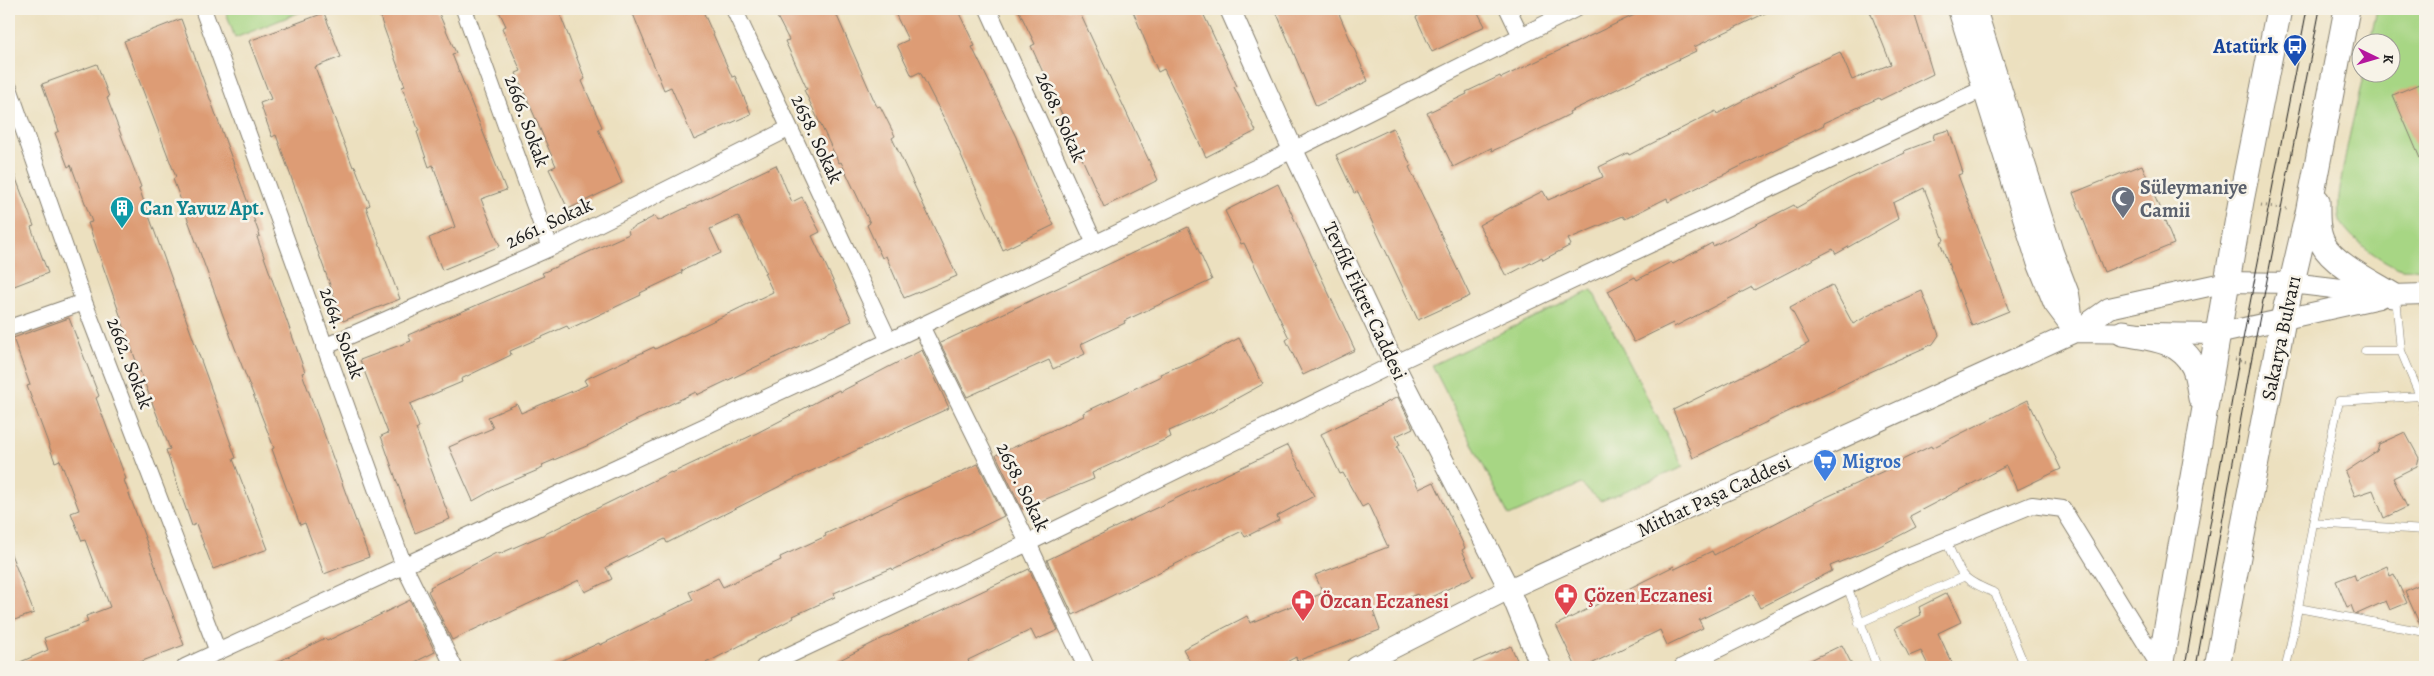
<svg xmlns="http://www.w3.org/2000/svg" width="2434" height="676" viewBox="0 0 2434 676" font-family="Alegreya,serif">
<rect width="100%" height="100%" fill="#f7f3e8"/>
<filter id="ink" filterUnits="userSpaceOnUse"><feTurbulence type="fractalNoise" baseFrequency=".02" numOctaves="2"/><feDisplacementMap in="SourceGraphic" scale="10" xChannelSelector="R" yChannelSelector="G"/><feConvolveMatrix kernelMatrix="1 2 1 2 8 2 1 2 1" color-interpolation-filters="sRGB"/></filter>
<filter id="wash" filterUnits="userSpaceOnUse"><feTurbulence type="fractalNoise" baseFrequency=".0096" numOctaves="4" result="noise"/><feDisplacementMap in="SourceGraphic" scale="20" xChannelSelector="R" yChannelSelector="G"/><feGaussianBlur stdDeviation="1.12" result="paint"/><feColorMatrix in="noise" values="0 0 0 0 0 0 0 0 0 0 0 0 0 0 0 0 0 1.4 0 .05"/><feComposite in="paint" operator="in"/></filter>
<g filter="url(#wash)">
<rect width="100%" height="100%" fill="#ece0bf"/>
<!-- green -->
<path fill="#a7d684" stroke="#627950" d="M225 9H308L235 38Z
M2377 9H2425V268C2417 268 2406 271 2399 268 2381 261 2348 238 2340 220 2332 200 2358 99 2364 73L2392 72V42H2370Z
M1592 290 1683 467 1601 501 1581 484 1509 516 1432 365Z"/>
<g id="blocks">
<!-- building -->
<path fill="#dd9c74" d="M377 9H437L456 53 452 54 506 190 481 199 500 246 442 270 429 238 455 227 433 165 429 167 417 132 419 131 402 87 405 86Z
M498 9H558L585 79 582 81 602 127 598 129 622 183 568 209 549 169 556 166 516 73 521 71 502 28 506 26Z
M631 9H702L732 77 735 76 751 114 694 140 671 87 664 90Z
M773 9H834L877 107 880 106 895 136 892 138 957 276 904 298 886 256 882 258 867 225 870 223 841 162 839 163 804 90 807 89 785 41 789 40Z
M893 9H957L975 46 972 47 1016 137 1035 186 1054 225 1003 250 950 130 920 72 912 76 897 45 908 40Z
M1018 9H1078L1158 180 1104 207 1031 46 1035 44Z
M1132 9H1201L1237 86 1234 87 1256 131 1206 157 1164 69 1158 72Z
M1275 9H1337L1368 81 1316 106Z
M1432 9H1476L1485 26 1432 52 1416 17Z
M1647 9H1774L1694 47 1696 51 1569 112 1570 114 1528 135 1492 151 1491 148 1453 167 1427 113 1467 94 1466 92 1500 76 1501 78Z
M1869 9H1913L1933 74 1880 100 1879 98 1823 123 1824 125 1794 140 1668 202 1667 198 1625 219 1623 216 1568 239 1571 245 1543 260 1542 257 1506 276 1479 225 1515 205 1543 191 1548 200 1603 177 1599 167 1628 153 1629 155 1716 111 1717 114 1807 67 1840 52 1852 80 1891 64Z
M324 13 341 57 315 67 353 167 355 166 370 205 366 207 400 299 343 321 276 135 272 137 260 103 271 99 249 41Z
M181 19 260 236 257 237 305 372 302 373 369 557 324 574 305 523 300 525 272 449 274 448 235 348 173 179 176 177 124 41Z
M97 64 109 97 107 98 141 187 139 188 236 458 233 459 268 549 213 569 196 524 192 526 180 492 166 450 170 449 135 358 88 223 92 222 71 165 68 167 55 133 59 131 42 84Z
M2419 84 2425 100V170L2393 95Z
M1393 128 1411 166 1409 167 1470 296 1418 320 1358 192 1354 193 1336 155Z
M1949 130 1963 173 1958 175 2009 311 1972 326 1940 242 1944 240 1924 188 1893 203 1898 219 1836 254 1833 249 1754 290 1752 287 1674 327 1673 323 1634 342 1608 291 1635 277 1637 280 1671 262 1673 264 1712 243 1713 246 1794 205 1796 208 1848 179 1905 153 1904 151 1933 140 1934 134Z
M9 163H10L34 226 31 227 48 273 9 288Z
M776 165 792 202 802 197 820 232 812 236 852 321 697 395 696 392 637 420 589 445 542 465 543 468 498 487 473 501 449 447 493 428 488 417 517 404 521 413 587 385 584 380 654 347 655 349 773 292 764 273 766 272 738 216 710 229 721 253 681 271 682 273 640 293 641 295 569 329 567 326 510 351 511 355 461 379 462 382 410 404 419 427 416 429 450 519 415 533 381 436 388 433 360 360 411 341 408 335 544 276 542 273 629 234 628 230 655 216 658 221Z
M2142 165 2174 244 2104 272 2073 193Z
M1278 184 1355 350 1303 375 1286 340 1289 338 1244 243 1241 244 1225 211Z
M1188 227 1212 280 1124 321 1125 323 1081 344 1085 354 1053 369 1049 360 967 397 940 343Z
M1832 285 1853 324 1880 309 1922 291 1939 335 1933 344 1861 376 1693 458 1673 410 1809 343 1790 307Z
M69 318 99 396 96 398 126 479 124 480 184 645 127 667H9L48 650 44 638 88 622 86 616 110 607 85 540 82 541 71 513 79 510 60 460 55 462 27 386 30 385 13 338Z
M1239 338 1263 384 1210 413 1169 431 1171 437 1092 473 1094 479 1022 509 996 455 1084 416 1083 413 1161 376 1160 374 1189 362V364Z
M922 350 949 408 796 478 667 543 665 539 606 567 612 579 585 592 579 580 452 640 428 591 431 589 430 587 498 552 499 554 543 535 671 472 672 473 757 433 839 390 840 392Z
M1398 397 1413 428 1396 436 1400 445 1397 447 1419 489 1434 482 1465 548 1462 550 1474 576 1421 602 1417 594 1373 611 1380 630 1297 661 1296 657 1277 667H1193L1183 649 1247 616 1250 623 1323 593 1315 575 1388 547 1368 504 1362 507 1343 473 1340 474 1321 434Z
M2028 400 2061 469 2017 490 2006 466 1910 516 1916 527 1878 547 1830 566 1832 571 1760 608 1753 594 1699 620 1703 628 1667 645 1660 630 1585 667H1576L1556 625 1674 566 1675 569 1712 551 1714 555 1820 500 1897 465 1896 463 1931 446 1932 448Z
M2405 432 2419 458 2417 466 2393 478 2407 507 2384 518 2373 490 2355 496 2345 472 2377 451 2379 444Z
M1288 445 1314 496 1277 516 1279 520 1245 537 1242 531 1073 615 1047 560Z
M978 464 1004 516 893 570 892 568 834 593 835 597 793 616 794 618 710 661 696 667H548L599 643 600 645 693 600 689 592 718 578 723 587 781 560 780 557 826 536 825 534Z
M9 549 34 613 9 622Z
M2387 566 2390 576 2394 574 2407 603 2390 610 2386 601 2357 614 2354 613 2351 605 2347 607 2336 581 2354 574 2356 580Z
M1029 569 1058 630 1036 640 1031 630 968 660 969 663 960 667H826L875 642Z
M2425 582V626L2420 625 2405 591Z
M1947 593 1961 622 1938 633 1954 667H1929L1921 651 1909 656 1895 628 1921 615 1919 607Z
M410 600 435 652 405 667H268L325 638 327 641Z
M1842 645 1853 667H1796Z
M1511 646 1520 667H1462Z"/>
</g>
</g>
<g filter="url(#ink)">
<use href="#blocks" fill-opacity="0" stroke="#847e6e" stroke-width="1"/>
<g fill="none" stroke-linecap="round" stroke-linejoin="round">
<!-- service casing -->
<g stroke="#847e6e" stroke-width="9">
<path id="service" d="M2396 297 2401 351 2420 396H2422
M2365 351H2401
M2425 416 2420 396 2339 401 2313 523 2425 530
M1946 541C1962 575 1958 578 1995 593L2025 667
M1847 586 1877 667
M2298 608 2313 523
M1859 623 1963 577
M2286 667 2298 608 2425 632"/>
</g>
<!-- minor casing -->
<g stroke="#847e6e" stroke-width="18">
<path id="minor" d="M203 9 404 566 454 667
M464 9 550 248
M734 9 889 341
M988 9 1095 244
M1508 9 1521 36
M9 88 84 302 218 652
M921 326 1028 543 1086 667
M9 328 84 302
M324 347 550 248 788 129
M185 667 889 341 1293 150 1575 9
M764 667 1028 543 1394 364 1983 89
M1682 667 1903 558 2032 505 2063 509 2160 667"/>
</g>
<!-- tertiary casing -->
<g stroke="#847e6e" stroke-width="22">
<path id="tertiary" d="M1230 9 1293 150 1394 364 1509 589 1541 667
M1958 9 2037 262 2054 304 2075 332
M1976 9 2053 252 2069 294 2074 327
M2075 332 2217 334 2379 298
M1356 667 1509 589 2075 332 2109 308 2227 282 2291 283 2392 295 2425 294"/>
</g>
<!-- primary casing -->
<g stroke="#847e6e" stroke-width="27">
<path id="primary" d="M2317 201C2317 215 2316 231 2323 244 2333 264 2373 283 2392 295
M2123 333C2150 338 2181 339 2194 367 2198 376 2199 388 2201 398
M2160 667 2241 201 2279 9
M2217 667 2283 320 2308 213 2347 9"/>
</g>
<!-- path -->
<path stroke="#847e6e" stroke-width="3" stroke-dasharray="1 4" stroke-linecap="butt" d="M2261 205 2287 209
M2235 360 2254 363"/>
<!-- service -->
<use href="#service" stroke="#fff" stroke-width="8"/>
<!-- minor -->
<use href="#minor" stroke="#fff" stroke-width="16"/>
<!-- tertiary -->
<use href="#tertiary" stroke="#fff" stroke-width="20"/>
<!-- primary -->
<use href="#primary" stroke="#fff" stroke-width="25"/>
<!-- tram -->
<path stroke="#1c1c1c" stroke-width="1" d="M2185 667 2239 360 2307 9
M2196 667 2251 362 2320 9"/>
</g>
</g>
<!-- icons -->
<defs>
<g id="bus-pin" transform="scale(1.25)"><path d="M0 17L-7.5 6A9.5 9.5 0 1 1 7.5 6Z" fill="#1a4fb4" stroke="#f7f3e8"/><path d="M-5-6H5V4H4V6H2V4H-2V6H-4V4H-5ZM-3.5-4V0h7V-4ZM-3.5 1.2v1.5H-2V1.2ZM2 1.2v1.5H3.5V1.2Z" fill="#fff"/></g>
<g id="mosque-pin" transform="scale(1.25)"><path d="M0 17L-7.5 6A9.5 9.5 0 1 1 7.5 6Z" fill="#6b7280" stroke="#f7f3e8"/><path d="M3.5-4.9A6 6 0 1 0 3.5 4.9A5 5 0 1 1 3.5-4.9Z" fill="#fff"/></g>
<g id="building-pin" transform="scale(1.25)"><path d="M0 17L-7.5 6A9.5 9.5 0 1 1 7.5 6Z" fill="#0f9aa8" stroke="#f7f3e8"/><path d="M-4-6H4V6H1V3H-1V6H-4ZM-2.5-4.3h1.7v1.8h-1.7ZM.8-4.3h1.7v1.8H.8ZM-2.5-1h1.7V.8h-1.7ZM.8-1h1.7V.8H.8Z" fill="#fff"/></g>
<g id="supermarket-pin" transform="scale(1.25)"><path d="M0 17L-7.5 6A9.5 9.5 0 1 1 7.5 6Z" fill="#3f7fe0" stroke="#f7f3e8"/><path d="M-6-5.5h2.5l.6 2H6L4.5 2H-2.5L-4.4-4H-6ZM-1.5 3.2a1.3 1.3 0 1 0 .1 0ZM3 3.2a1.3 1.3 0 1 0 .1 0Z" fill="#fff"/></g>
<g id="pharmacy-pin" transform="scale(1.25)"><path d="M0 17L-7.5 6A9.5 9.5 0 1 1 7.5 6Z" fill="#e0444e" stroke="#f7f3e8"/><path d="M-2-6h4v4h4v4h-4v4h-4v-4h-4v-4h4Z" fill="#fff"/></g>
</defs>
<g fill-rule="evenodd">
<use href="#bus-pin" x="2295" y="46"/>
<use href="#mosque-pin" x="2123" y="198"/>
<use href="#building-pin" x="122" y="208"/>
<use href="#supermarket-pin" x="1825" y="461"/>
<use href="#pharmacy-pin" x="1566" y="595"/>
<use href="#pharmacy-pin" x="1303" y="601"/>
</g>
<g text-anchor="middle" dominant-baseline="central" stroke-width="5" stroke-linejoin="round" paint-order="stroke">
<!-- transit labels -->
<g font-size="20" font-weight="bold" fill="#164399" stroke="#f7f3e8" text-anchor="end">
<text x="2278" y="46">Atatürk</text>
</g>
<!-- street labels -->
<g font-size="20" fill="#1c1c1c" stroke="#f7f3e8">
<text transform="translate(1061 117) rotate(66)">2668. Sokak</text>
<text transform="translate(527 121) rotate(70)">2666. Sokak</text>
<text transform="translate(817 139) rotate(65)">2658. Sokak</text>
<text transform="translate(549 223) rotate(-25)">2661. Sokak</text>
<text transform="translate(1365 301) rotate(65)">Tevfik Fikret Caddesi</text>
<text transform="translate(342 333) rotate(70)">2664. Sokak</text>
<text transform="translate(2281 338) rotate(-78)">Sakarya Bulvarı</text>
<text transform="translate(130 363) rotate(69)">2662. Sokak</text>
<text transform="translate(1023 487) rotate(64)">2658. Sokak</text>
<text transform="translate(1714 496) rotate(-25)">Mithat Paşa Caddesi</text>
</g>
<!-- worship labels -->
<g font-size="20" font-weight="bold" fill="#5b616d" stroke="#f7f3e8" text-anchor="start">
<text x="2140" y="187">Süleymaniye<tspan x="2140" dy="23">Camii</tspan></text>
</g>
<!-- culture labels -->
<g font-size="20" font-weight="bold" fill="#0d838f" stroke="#f7f3e8" text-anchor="start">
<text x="140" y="208">Can Yavuz Apt.</text>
</g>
<!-- shop labels -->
<g font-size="20" font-weight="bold" fill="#366cbe" stroke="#f7f3e8" text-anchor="start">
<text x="1842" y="461">Migros</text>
</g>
<!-- health labels -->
<g font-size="20" font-weight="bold" fill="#be3a42" stroke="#f7f3e8" text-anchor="start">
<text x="1584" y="595">Çözen Eczanesi</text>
<text x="1320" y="601">Özcan Eczanesi</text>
</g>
</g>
<!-- margin -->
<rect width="2434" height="676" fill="none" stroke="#f7f3e8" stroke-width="30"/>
<!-- north arrow -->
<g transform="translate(2376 58) rotate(95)"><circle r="24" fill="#f7f3e8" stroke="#9f9d96"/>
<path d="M0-4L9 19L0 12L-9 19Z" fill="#b5179e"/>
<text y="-8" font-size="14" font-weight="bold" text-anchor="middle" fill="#1c1c1c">K</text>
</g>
</svg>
